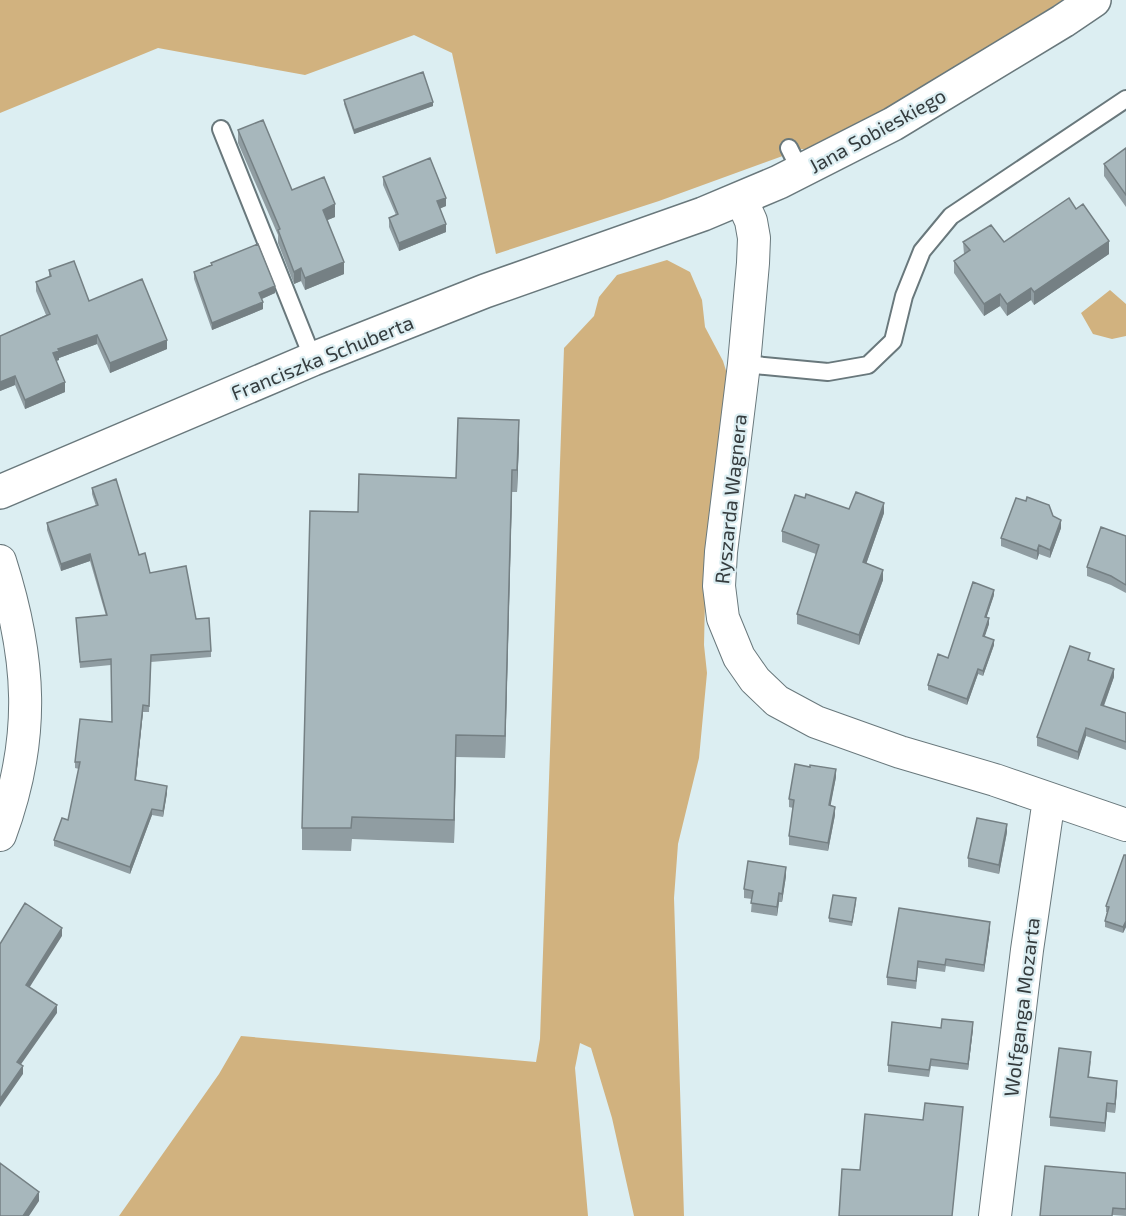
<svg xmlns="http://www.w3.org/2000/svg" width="1126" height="1216" viewBox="0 0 1126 1216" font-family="'Exo 2',sans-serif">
<rect width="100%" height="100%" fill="#dceef2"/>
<!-- green -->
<path fill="#d1b27f" d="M0 0H1063L913 95 809 150 802 149 659 201 496 254 452 53 414 35 305 75 158 48 0 113Z
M667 260 690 272 702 300 705 327 723 361 728 377 706 556 704 645 707 673 699 758 678 844 674 898 684 1216H634L612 1118 591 1048 580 1043 575 1068 588 1216H119L219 1074 241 1036 536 1062 540 1039 564 348 594 316 599 297 617 275Z
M1110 290 1126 304V336L1112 339 1093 334 1081 313Z"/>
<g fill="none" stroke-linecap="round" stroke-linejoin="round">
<!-- lane casing -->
<g stroke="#69787c" stroke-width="20">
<path id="lane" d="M221 129 313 359
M789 148 801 172
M744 364 828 372 868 365 893 341 904 296 922 251 951 216 1126 99"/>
</g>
<!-- street casing -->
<g stroke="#69787c" stroke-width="34">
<path id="street" d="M741 199 751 221 754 238 753 263 744 364 721 552 719 586 723 618 739 657 755 680 777 701 816 722 900 752 995 780 1126 825
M0 561C31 658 36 738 0 835
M995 1216 1027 950 1049 799"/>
</g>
<!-- secondary casing -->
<g stroke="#69787c" stroke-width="36">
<path id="secondary" d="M0 492 313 359 485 291 703 214 779 182 893 124 1063 21 1094 0"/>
</g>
<!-- lane -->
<use href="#lane" stroke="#fff" stroke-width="16"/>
<!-- street -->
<use href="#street" stroke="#fff" stroke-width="32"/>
<!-- secondary -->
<use href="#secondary" stroke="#fff" stroke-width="33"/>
</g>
<!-- wall -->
<path fill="#909da2" d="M344 100 433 106 354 134 344 104Z
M238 130 292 190 335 217 327 220 344 274 305 290 301 281 294 284 278 243V235L238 143Z
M1126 148V207L1104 176V164Z
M383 177 446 206 440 208 446 232 399 251 389 227V218L396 215 383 185Z
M963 242H1004L1109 254 1034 305 1031 300 1007 316 1000 306 984 316 954 273V261L964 254Z
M211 263 275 293 262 299 263 309 212 330 194 279V272L211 265Z
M49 270 89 301 167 349 110 373 97 344 59 358V360L56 361 65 392 25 409 15 385 0 391V336L46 315 36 291V282L49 277Z
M519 442 517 492H512L505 758 456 757 454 843 352 839 351 851 302 850V828L456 478Z
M92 488 139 555 150 573 196 619 211 651V657L151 662 149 712H143L136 780 167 793 163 817 152 815 130 874 54 846V840L68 820 79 769 75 768V762L112 722 111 665 80 668 76 618 106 616 90 561 61 571 47 530V523L96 506 92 494Z
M805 498 849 509 884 513 866 564 883 580 859 645 797 624V614L816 554 782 542V531Z
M1053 516 1061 528 1050 558 1039 554 1037 560 1001 546V538Z
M1126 536V593L1111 585 1087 576V567Z
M994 595 986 618 989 624 984 637 994 645 983 676 978 674 967 705 928 690V685Z
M1090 661 1114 677 1104 706 1126 713V750L1086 736 1078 760 1037 746V737Z
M836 777 830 806 835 815 828 851 789 845V836L793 808 789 807V799Z
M1007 832 999 874 968 867V858Z
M1126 855V927L1123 933 1105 927V921L1107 912H1106V906Z
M786 876 782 902H779L777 916 751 912 752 899 744 898V889Z
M856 903 852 926 829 922V918Z
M899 908 990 930 984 972 946 966 945 972 918 968 916 989 887 985V977Z
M941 1028 973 1029 968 1070 931 1066 929 1077 888 1072V1065Z
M1091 1060 1089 1077 1117 1089 1115 1113 1107 1112 1105 1132 1050 1126V1117Z
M1045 1166 1126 1173V1216L1113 1215Z"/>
<!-- shaded-wall -->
<path fill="#758084" d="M433 102V106L354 134V130Z
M446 198V206L437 210V201Z
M335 204V217L323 222V210Z
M446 224V232L399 251V243Z
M1109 241V254L1034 305V292Z
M344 262V274L305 290V278Z
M301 268V281L294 284V272Z
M275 286V293L259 300V293Z
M1031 288V300L1007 316V304Z
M1000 294V306L984 316V304Z
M263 302V309L212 330V323Z
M97 335V344L59 358V360L53 362V353L58 349Z
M167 340V349L110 373V363Z
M15 376V385L0 391V382Z
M65 382V392L25 409V400Z
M519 420V442L517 492V470Z
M512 470V492L505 758V736Z
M884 503V513L863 573V562Z
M1061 520V528L1050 558V550Z
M1039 545V554L1037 560V551Z
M90 554V561L61 571V564Z
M883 570V580L859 645V635Z
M994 590V595L985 622V617Z
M989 618V624L983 642V636Z
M994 640V645L983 676V671Z
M978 669V674L967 705V699Z
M1114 669V677L1101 713V705Z
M143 705V712L135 787V780Z
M1086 728V736L1078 760V752Z
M456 735V757L454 843V820Z
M836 769V777L829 814V805Z
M167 786V793L163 817V811Z
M835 807V815L828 851V843Z
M152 809V815L130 874V867Z
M1007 824V832L999 874V865Z
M786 867V876L782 902V894Z
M779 893V902L777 916V907Z
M1126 921V927L1123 933V927Z
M990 922V930L984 972V965Z
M62 928V936L26 993V985Z
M57 1005V1013L17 1070V1062Z
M973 1022V1029L968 1070V1064Z
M23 1066V1074L0 1107V1099Z
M1117 1081V1089L1115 1113V1104Z
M1107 1103V1112L1105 1132V1123Z
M39 1192V1201L29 1216H23Z"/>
<!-- building -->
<path fill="#a7b7bc" stroke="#758084" stroke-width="1.5" d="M423 72 433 102 354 130 344 100Z
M263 120 292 190 324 177 335 204 323 210 344 262 305 278 301 268 294 272 278 230 280 229 238 130Z
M1126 148V195L1104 164Z
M430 158 446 198 437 201 446 224 399 243 389 218 398 214 383 177Z
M1069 198 1076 209 1083 204 1109 241 1034 292 1031 288 1007 304 1000 294 984 304 954 261 970 250 963 242 991 225 1004 242Z
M258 244 275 286 259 293 263 302 212 323 194 272 212 265 211 263Z
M74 261 89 301 142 279 167 340 110 363 97 335 58 349 59 351 53 353 65 382 25 400 15 376 0 382V336L50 314 36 282 51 276 49 270Z
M458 418 519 420 517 470H512L505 736 456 735 454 820 352 817 351 828H302L310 511 358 512 359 474 456 478Z
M116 479 139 555 145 553 150 573 186 566 196 619 209 618 211 651 151 655 149 706 143 705 135 780 167 786 163 811 152 809 130 867 54 840 62 818 68 820 80 762H75L80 719 112 722 111 659 80 662 76 618 107 615 90 554 61 564 47 523 98 505 92 488Z
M856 492 884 503 863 562 883 570 859 635 797 614 819 545 782 531 795 495 805 498 806 494 849 509Z
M1027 497 1049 505 1053 516 1061 520 1050 550 1039 545 1037 551 1001 538 1016 498 1026 501Z
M1101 527 1126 536V585L1111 576 1087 567Z
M973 582 994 590 985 617 989 618 983 636 994 640 983 671 978 669 967 699 928 685 938 654 948 658Z
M1070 646 1090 653 1088 660 1114 669 1101 705 1126 713V742L1086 728 1078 752 1037 737Z
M795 764 810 767V765L836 769 829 805 835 807 828 843 789 836 794 800 789 799Z
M977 818 1007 824 999 865 968 858Z
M1124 855H1126V921L1123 927 1105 921 1109 907 1106 906Z
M748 861 786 867 782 894 779 893 777 907 751 903 753 891 744 889Z
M833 895 856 898 852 922 829 918Z
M25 903 62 928 26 985 57 1005 17 1062 23 1066 0 1099V944Z
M899 908 990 922 984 965 946 959 945 965 918 961 916 981 887 977Z
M942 1019 973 1022 968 1064 931 1059 929 1070 888 1065 892 1022 941 1028Z
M1059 1048 1091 1052 1088 1077 1117 1081 1115 1104 1107 1103 1105 1123 1050 1117Z
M925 1103 963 1107 952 1216H839L842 1169 860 1170 865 1114 923 1120Z
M0 1163 39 1192 23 1216H0Z
M1045 1166 1126 1173V1209L1113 1208 1112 1216H1040Z"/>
<g text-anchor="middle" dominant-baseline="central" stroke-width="4.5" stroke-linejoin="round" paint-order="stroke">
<!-- street labels -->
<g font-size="20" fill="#353c3e" stroke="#dceef2">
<text transform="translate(877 130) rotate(-29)">Jana Sobieskiego</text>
<text transform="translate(322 357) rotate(-22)">Franciszka Schuberta</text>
<text transform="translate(730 499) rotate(-84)">Ryszarda Wagnera</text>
<text transform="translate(1021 1007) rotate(-83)">Wolfganga Mozarta</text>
</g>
</g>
</svg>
